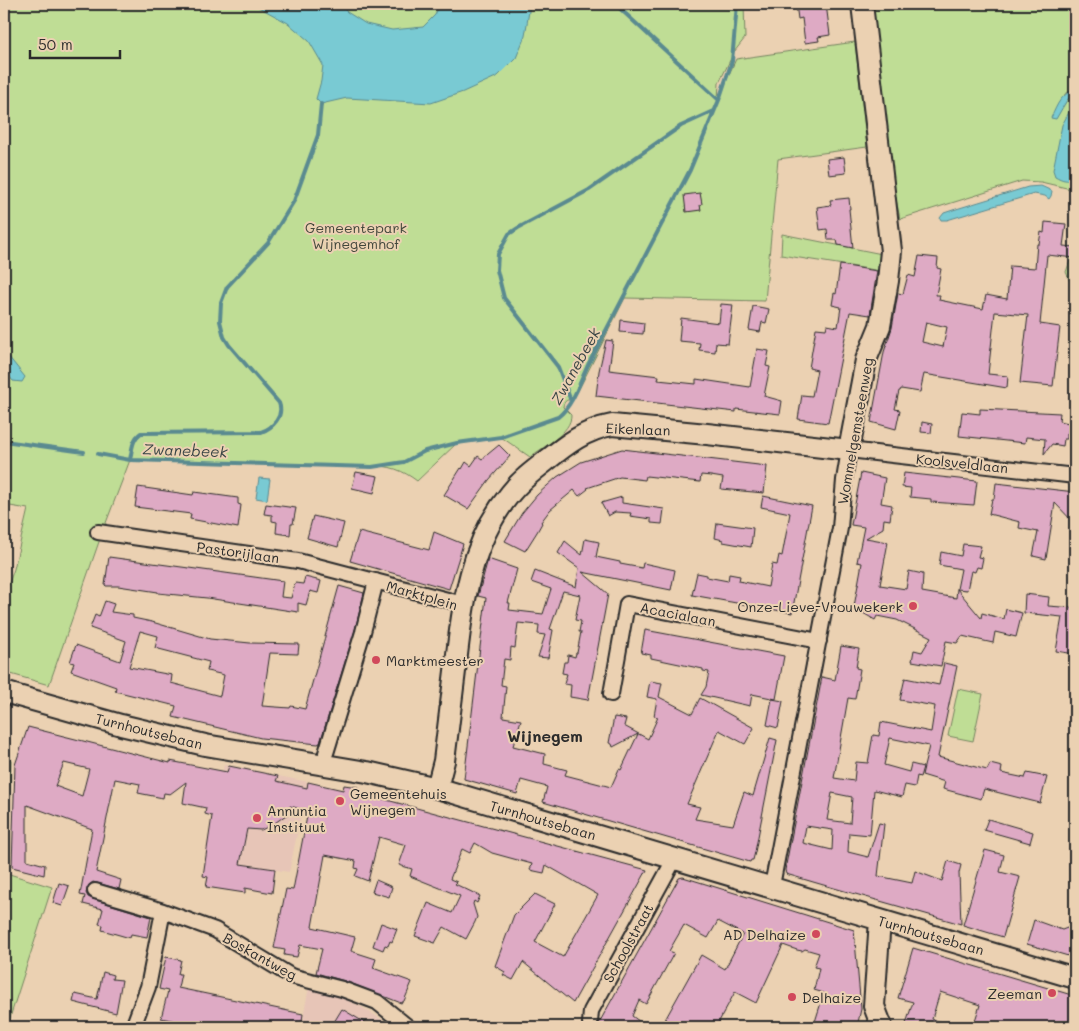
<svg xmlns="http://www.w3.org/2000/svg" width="1079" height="1031" viewBox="0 0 1079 1031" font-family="Mali,sans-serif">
<rect width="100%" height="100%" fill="#ebd1b2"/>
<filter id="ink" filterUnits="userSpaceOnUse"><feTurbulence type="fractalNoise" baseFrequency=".02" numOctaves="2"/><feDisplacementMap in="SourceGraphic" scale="10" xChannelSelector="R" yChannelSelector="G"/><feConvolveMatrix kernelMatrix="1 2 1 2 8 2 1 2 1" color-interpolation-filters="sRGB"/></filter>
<g filter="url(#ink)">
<!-- built -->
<path fill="#e7c5b7" d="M224 765 308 782 289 872 211 859 205 854Z
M316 986 358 1005 394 1027H301L309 987Z
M161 1018 206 1027H150L151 1025Z"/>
<!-- green -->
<path fill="#bfdd95" stroke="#758460" d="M4 4H744L745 38 734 52 719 83 718 99 736 59 855 42 867 147 778 159 765 301 625 298 577 393 573 399C567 400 564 400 563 407L571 415C572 432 543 447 530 457L501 437 457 443 417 481C404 471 388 464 372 467L130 460 101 536 49 685 4 672V597L14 569 28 509 4 505Z
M871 4H1075V89L1065 94 1056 117 1067 100 1075 93V190L1041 182 1022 181 900 219 891 174Z
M782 234 882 254 881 271 781 255Z
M1075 254V293L1066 272 1071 258Z
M1075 332V359L1069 343Z
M958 689 983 694 973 741 948 736Z
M4 758 11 760 6 873 52 887 7 1027H4Z"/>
<!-- water -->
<path fill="#79cad3" stroke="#5a8a90" d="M253 4H339L347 12 366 24 392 30 423 27 435 15 440 4H529L530 5 525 36 516 58 498 76 463 92 431 103 347 98 321 104 316 99 321 81 323 65 309 41 288 23Z
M1075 89V93L1067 100 1056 119 1051 118C1058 103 1060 96 1075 89Z
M1075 104V176C1069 183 1062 180 1055 176L1053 170 1062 125 1073 105Z
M1041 186 1052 191 1051 196 1049 199 1045 196 1034 194 947 220H941L940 218 944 213 953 210 1028 187Z
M4 351 25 377 22 382 13 381 4 370Z
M259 478 270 479 267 500 256 498Z"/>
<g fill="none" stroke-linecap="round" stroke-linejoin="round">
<!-- stream -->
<path stroke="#5a8a90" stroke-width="4" d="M615 4 719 100
M571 401 558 367 504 298 497 270 498 254 509 234 518 228 589 190 681 126 714 111
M4 441 84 452
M98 454 130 460 372 467 404 462 425 451 457 443 501 437 558 417C573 405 580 382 588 365L690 170 719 100 732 61 737 4
M130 460C132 450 132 439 141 433L261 432C273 428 284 416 279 403L229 345 224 337 220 321 221 303 227 287 268 243 294 201 318 135 321 104"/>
</g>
<!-- building -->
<path fill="#deaac4" stroke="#2b2b2b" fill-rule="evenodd" d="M796 4H826L830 35 818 37 819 41 805 43 802 18 798 19Z
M844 157 846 173 829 175 827 159Z
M700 193 702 204 700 205 701 210 686 212 684 195Z
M849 198 850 209H849L853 248 838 245 837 240H828L827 229 820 230 817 207 831 205 830 200Z
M1045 222 1066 224 1063 246 1075 247V258L1047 255 1040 324 1060 327 1053 386 1020 383 1028 315 995 312 988 374 1008 376 1007 388 924 374 920 392 901 389 900 391H899L895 409 900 410 896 429 871 422 884 352 892 328 898 293 903 294 908 275 915 277 919 256 938 258 937 268 941 269 936 295H940L939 300 983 309 986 295 1007 299 1010 266 1035 268 1037 244H1039L1041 232 1044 233ZM926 322 947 327 943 347 922 342Z
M840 265 877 271 870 315 850 312 828 423 798 419 802 395 812 396 817 370 809 368 816 328 826 329 827 325 838 327 841 307 832 305 834 293 836 294Z
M721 304 733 305 728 344 716 343 715 352 699 350 700 343 679 341 681 318 719 323Z
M753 306 769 309 766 323 762 322 760 332 749 330Z
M621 320 644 323 643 334 620 332Z
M606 340 613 341 609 370 659 376 658 380 696 384V379L750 387 757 349 769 351 766 366 770 367 764 396 782 401 780 414 736 409V412L596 396 599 371Z
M980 409 1060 413 1059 421 1069 423 1068 434H1067V439H1064L1063 446 1052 444 1044 454 1045 439 1026 437 1025 443 959 436 962 412 980 414Z
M922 422 932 424 931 433 921 432Z
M499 445 510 456 489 480 468 509 444 495 461 468 462 469 466 462 471 466 478 456 482 459Z
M622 449 767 466 764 493 721 489 723 478 711 476 701 475 700 482 646 476 645 480 620 477 587 488 588 489 579 496 574 490 550 510 541 522 542 523 537 532 525 551 505 541 522 513 537 495 557 477 581 462Z
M356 472 378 476 374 493 352 488Z
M861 473 885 478 881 503 892 505 890 520 884 519 883 528 866 538 888 542 880 585 906 589 909 571 923 574 922 592 956 598 957 589 981 618 982 613 1004 619 1006 609 1022 613 1016 637 995 632 993 643 962 636 957 643 946 641 941 666 912 661 914 650 922 652 931 637 897 620 877 616 875 620 863 613 853 612 862 563 857 562 864 527 851 525Z
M904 473 977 481 974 505 931 502V499L910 497 911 488 902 487Z
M996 483 1075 492V524L1055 503 1046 559 1033 556 1038 532 1019 528 1020 522 989 514 992 499H994Z
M138 487 193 495 194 492 238 498V504L241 505 238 528 190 519 191 514 135 507Z
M763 496 812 506 792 613 692 595 697 573 707 575V577L728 581 729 574 740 576 739 581 768 587 772 564 777 565 779 555 782 556 790 513 761 507Z
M622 497V503L664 509 662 524 651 523V519L630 516 631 513 615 512 608 516 601 503Z
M266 504 296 508 293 524H291L290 535 276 533 277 522 272 521V515L264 514Z
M313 516 344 523 338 547 307 538Z
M717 523 753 528 751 547 723 542V540L715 538Z
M359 532 429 550 434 532 463 544 449 589 350 561Z
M585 539 599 542 596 557 620 562V564L642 568 643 563 675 570 671 590 582 572 608 594 588 700 570 697 571 685 564 684 567 674 562 673 564 662H567L568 655 575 657 576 653H577L581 632H579L581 621 575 620 580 595 563 591 550 629 553 630 548 658 538 657 545 635 538 634 539 625 518 623 515 648 511 647 510 660 504 659 501 685 506 686 503 717 521 720 513 746 545 754 544 764 567 770 565 775 611 787 619 769 621 770 638 734 613 747 612 744 609 743 614 717 626 719 624 726 648 739 658 717 654 716 657 699 647 697 650 681 662 683 659 697 692 714 700 698 754 728 745 744 719 730 687 804 700 807 695 819 733 825 744 792 753 796 770 738 777 740 755 852 753 860H751L750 862 543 802 547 787 521 780 517 794 464 779 486 598 478 596 488 559 517 569 508 603H510L509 610 543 614 551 589 531 582 535 571 576 587 579 568 558 553 565 541 582 555Z
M963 544 981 546 978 557 983 558 981 568 977 567 975 572 971 571 967 590 957 589 961 569 939 565 941 552 961 556Z
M109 557 283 581 281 597 291 598 295 583 303 584 305 577 321 581 318 593 310 591 306 605 298 603V612L207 598 158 593V592L145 590 118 586H106L105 585Z
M339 586 364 593 355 630 320 743 318 744 261 738 173 717 176 706 115 691 116 687 71 671 74 663 70 662 76 645 120 661 126 641 90 628 95 615 99 617 105 601 114 604 111 612 133 615V618L152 622 210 639 250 643 299 644 298 654 270 653 262 706 290 708 291 706 305 709ZM140 631 158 636 155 648 209 662 207 671 224 675 220 696 171 683 172 675 129 667Z
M1025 594 1049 597 1048 606 1075 608V654L1056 651 1062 617 1024 613Z
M645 630 784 656 776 699 752 694 750 706 701 695 706 687 709 672 703 671V669L651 658V655L641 653Z
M841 646 859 649 856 668 860 669 855 699 848 698 834 778 854 781 856 762 868 763 873 735 879 736 881 722 931 732 935 706 900 700 905 678 939 685 944 663 957 666 938 757 987 770 990 764 1002 767 1001 773 1025 778 1027 773 1047 777 1040 803 984 789 981 799 943 789 945 782 922 775 929 746 890 738 884 765 909 772 911 764 923 767 920 777 917 776 915 787 905 785 902 797 874 790 870 835 849 833 848 852 868 857 879 823 884 824 878 876 912 883 915 871 942 881 948 861 961 865 959 873 961 924 820 884 786 874 785 870 822 677 835 680ZM832 793 852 797 850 823 827 820ZM806 826 833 830 832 850 803 843Z
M772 699 783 701 778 728 767 725Z
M28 727 170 763V761L227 772 229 766 278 776 276 781 307 788 308 782 343 790 344 785 358 787 357 792 647 870 573 1003 523 962 513 980 503 975 505 972 495 966 514 915 535 894 555 904 535 942 563 957 598 895 546 865 544 873 530 870 532 864 492 853 475 843 470 853 462 849 450 879 457 882 455 884 480 896 477 903 474 901 473 904 477 917 475 922 466 939 444 927 435 943 415 936 428 903 452 913 460 896 410 876 412 869 399 865 406 845 379 837 368 881 355 876 358 869 355 868 356 861 325 855 312 927 355 937 351 951 376 959 373 968 412 982 404 1001 401 1003 345 981 316 973 322 949 300 945 297 957 284 955 285 950 274 948 286 889 293 890 308 811 290 806 288 815H286L272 825 261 830 247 829 240 864 275 869 272 893 245 888V893L206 887 208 877 203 876 212 816 205 814 206 808 183 803 186 782 170 794 164 793 163 798 138 793 140 784 115 779 96 872 121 880 119 889 93 882 89 885 86 893 88 897 93 899 151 917 147 937 131 934 130 938 102 930 103 925 99 924 103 909 83 904 85 896 80 895 92 829 27 805V860L45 865 44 875 12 867 15 765ZM64 763 89 769 82 796 55 786Z
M988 819 1033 832 1030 843 984 830Z
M985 850 1004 855 1000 872 1020 877 1003 937 963 925Z
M683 877 854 930 861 1009 857 1027H821L814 1025 824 993 814 990 819 968 814 967 819 953 805 949 802 951 797 950 783 945 756 1003 735 992 716 1027H661L701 955 725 969 743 934 718 921 708 938 684 925 669 951 674 953 646 1004 639 1000 632 1016 647 1027H606L599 1023 679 878Z
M376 880 392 887 389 897 372 892Z
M59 883 69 886 62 906 53 903Z
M1034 920 1062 930 1075 925V958L1027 944Z
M381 923 397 929 392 942 390 941 388 946 385 945 383 950 373 946Z
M913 948 1075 996V1027H973L980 1005 940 992 932 1019 952 1026V1027H905L913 1002 898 998Z
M166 957 181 960 178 974H181L180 978 178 988 303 1014 301 1027H190L191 1024 161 1018 168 991 159 989Z
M103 972 113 975 112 979 122 980 116 1013 73 1002 75 994 97 999Z
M342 1009 372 1027H331Z"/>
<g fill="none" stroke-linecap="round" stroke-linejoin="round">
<!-- street casing -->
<g stroke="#2b2b2b" stroke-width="18">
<path id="street" d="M98 532 298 561 463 604
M611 694 627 604 819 641
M326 753 363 632 376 581
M772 886 840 528 844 480 849 450 1075 476
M95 891 163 911 215 930 291 976 342 989 377 1002 408 1027
M590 1023 591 1011 675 858
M133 1027 148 987 163 911"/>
</g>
<!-- secondary casing -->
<g stroke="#2b2b2b" stroke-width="24">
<path id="secondary" d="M4 692 121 725 205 745 367 772 437 788 1075 978
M437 788 444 761C448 728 452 695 456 663 463 603 470 543 510 494 520 481 533 471 546 461 567 444 585 430 612 425L707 434 849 450 866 360 880 326 888 281 891 251 862 4
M880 920 874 1006 882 1027"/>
</g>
<!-- street -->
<use href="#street" stroke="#ebd1b2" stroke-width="14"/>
<!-- secondary -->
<use href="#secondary" stroke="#ebd1b2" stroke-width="20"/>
</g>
</g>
<!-- markers -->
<g fill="#d1495b" stroke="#ebd1b2" stroke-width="2">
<circle cx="913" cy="606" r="5"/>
<circle cx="376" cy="660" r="5"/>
<circle cx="340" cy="801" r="5"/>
<circle cx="257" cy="818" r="5"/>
<circle cx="816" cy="934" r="5"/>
<circle cx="1052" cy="993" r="5"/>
<circle cx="792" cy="997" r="5"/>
</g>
<g text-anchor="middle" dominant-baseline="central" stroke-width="4" stroke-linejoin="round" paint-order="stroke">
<!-- park labels -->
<g font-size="14" fill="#41463b" stroke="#ebd1b2">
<text x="356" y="227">Gemeentepark<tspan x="356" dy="16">Wijnegemhof</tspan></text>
</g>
<!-- street labels -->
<g font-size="14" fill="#2b2b2b" stroke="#ebd1b2">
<text transform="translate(638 429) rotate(2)">Eikenlaan</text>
<text transform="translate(855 431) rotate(-80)">Wommelgemsteenweg</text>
<text transform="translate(962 463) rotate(6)">Koolsveldlaan</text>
<text transform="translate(238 552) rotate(8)">Pastorijlaan</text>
<text transform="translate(422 595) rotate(16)">Marktplein</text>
<text transform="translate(678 614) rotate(11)">Acacialaan</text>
<text transform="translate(149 731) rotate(14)">Turnhoutsebaan</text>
<text transform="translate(543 820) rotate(16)">Turnhoutsebaan</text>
<text transform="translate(931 935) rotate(16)">Turnhoutsebaan</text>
<text transform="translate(628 943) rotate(-61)">Schoolstraat</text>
<text transform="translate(260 956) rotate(29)">Boskantweg</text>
</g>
<!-- poi labels -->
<g font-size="14" fill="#2b2b2b" stroke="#ebd1b2" text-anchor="start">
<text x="903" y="606" text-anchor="end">Onze-Lieve-Vrouwekerk</text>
<text x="386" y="660">Marktmeester</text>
<text x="350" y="793">Gemeentehuis<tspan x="350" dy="16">Wijnegem</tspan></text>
<text x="267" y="810">Annuntia<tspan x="267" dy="16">Instituut</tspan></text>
<text x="806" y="934" text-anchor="end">AD Delhaize</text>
<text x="1042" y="993" text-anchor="end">Zeeman</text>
<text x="802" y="997">Delhaize</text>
</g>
<!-- water labels -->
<g font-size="15" font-style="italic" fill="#374344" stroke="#ebd1b2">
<text transform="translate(575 366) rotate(-61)">Zwanebeek</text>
<text transform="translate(185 450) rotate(2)">Zwanebeek</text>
</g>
<!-- quarter labels -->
<g font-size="16" font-weight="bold" fill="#2b2b2b" stroke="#ebd1b2">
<text x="545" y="735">Wijnegem</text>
</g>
</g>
<!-- margin -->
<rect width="1079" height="1031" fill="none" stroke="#ebd1b2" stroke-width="20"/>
<rect x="10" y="10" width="1059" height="1011" fill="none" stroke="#2b2b2b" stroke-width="2" filter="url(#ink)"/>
<!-- scale -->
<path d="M30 50v8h90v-8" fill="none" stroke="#2b2b2b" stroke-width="2.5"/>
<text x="38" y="50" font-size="15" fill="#2b2b2b" stroke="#ebd1b2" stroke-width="4" paint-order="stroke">50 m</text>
</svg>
